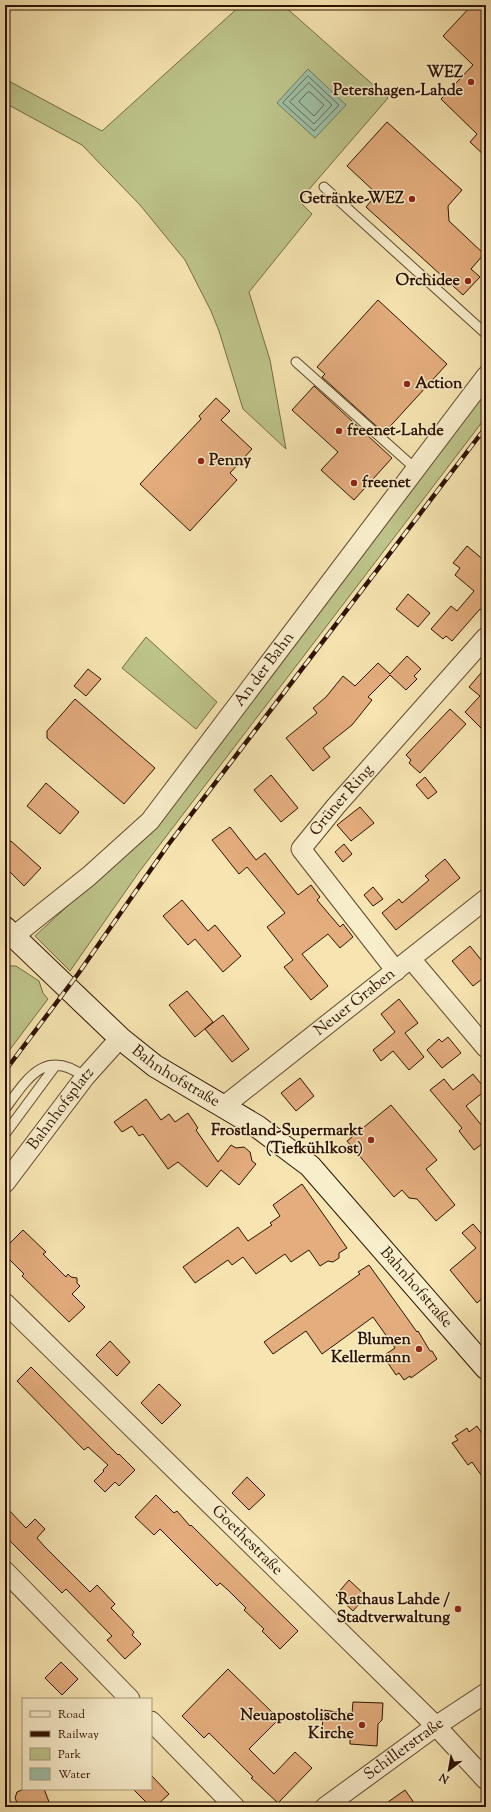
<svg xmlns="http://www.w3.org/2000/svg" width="491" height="1812" viewBox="0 0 491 1812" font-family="'Sorts Mill Goudy',serif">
<rect width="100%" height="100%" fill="#f6e5b1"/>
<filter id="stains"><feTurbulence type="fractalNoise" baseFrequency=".005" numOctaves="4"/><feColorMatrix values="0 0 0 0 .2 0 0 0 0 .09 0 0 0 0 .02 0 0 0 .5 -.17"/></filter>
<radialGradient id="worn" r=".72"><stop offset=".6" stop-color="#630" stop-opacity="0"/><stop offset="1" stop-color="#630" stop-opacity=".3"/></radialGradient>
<!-- green -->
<path fill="#bdc48a" stroke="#766b45" d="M241 5H283L388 98 299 201 312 214 249 292 270 360 286 449 243 409 219 331 211 311 185 260 140 205 82 145 5 103V79L102 131Z
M486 392V417L139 872 70 971 35 936 146 834Z
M146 637 217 702 196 729 122 668Z
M5 966H16L39 981 43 993 48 999 5 1056Z"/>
<!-- water -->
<path fill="#9ec0a6" stroke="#717a64" d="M308 69 346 105 315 138 277 103Z"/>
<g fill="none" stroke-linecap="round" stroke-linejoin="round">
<!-- shore -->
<path stroke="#666953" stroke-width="1" d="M308 76 339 105 314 131 283 103Z
M309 83 332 105 314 124 290 102Z
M308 92H310L324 105 314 116 299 102Z"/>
</g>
<!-- building -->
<path fill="#e4ad7e" stroke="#2e1200" d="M472 5H486V157L470 142 477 134 441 99 473 65 443 36Z
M387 122 462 190 448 206 449 221 484 254 471 269 480 277 463 295 366 207 377 194 347 166Z
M378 300 447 364 384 433 322 377 325 374 317 367Z
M314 386 392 458 354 500 321 470 338 452 292 410Z
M216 398 230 411 221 420 252 449 230 473 237 480 190 531 140 484 201 419 199 416Z
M467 546 486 562V614L480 609 452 641 446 636 443 639 431 629 451 606 457 611 474 591 455 575 460 568 453 563Z
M408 594 430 613 418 627 396 609Z
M407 656 421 669 414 676 417 679 406 690 390 675 368 697 372 700 352 725 323 748 330 757 313 771 286 738 317 713 313 708 326 697 343 676 355 686 378 663 390 674Z
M486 667V733L465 712 480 696 469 687Z
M88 669 101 679 86 696 74 686Z
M75 699 155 768 124 804 47 738V731Z
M450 709 466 724 420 773 409 763 411 760 406 755Z
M271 775 298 808 281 822 254 790Z
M425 777 437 792 428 799 416 785Z
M46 783 79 812 60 834 27 806Z
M360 807 374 823 351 841 337 825Z
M230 827 256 860 265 853 298 895 311 885 320 897 317 900 340 927 343 924 353 937 340 948 328 934 302 954 328 986 311 1000 284 967 293 960 267 927 285 913 247 867 239 874 212 840Z
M11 841 41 868 24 886 5 867V846Z
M344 844 352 854 343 862 335 852Z
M445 859 460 878 396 930 382 913 399 899 402 903 429 880 425 876Z
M373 887 383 899 373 906 364 895Z
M182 900 208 931 215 925 241 956 223 972 195 939 188 945 163 916Z
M470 946 486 966V976L473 986 452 961Z
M187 991 213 1022 195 1037 169 1005Z
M399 999 418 1023 405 1033 424 1057 409 1070 393 1051 381 1061 373 1050 395 1032 381 1014Z
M223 1015 249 1049 232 1062 205 1029Z
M448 1037 461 1053 442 1068 427 1050 439 1039 442 1042Z
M473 1074 486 1090 466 1106 486 1131V1141L474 1150 459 1131 462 1128 430 1090 444 1079 453 1090Z
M300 1078 314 1096 296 1111 281 1093Z
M146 1099 161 1120 169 1114 175 1122 188 1113 198 1128 196 1130 218 1162 231 1145 236 1148 244 1147 250 1152 252 1161 256 1164 239 1185 221 1170 207 1187 178 1162 168 1169 143 1134 139 1136 132 1126 122 1132 114 1122Z
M391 1105 437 1160 426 1169 455 1205 436 1221 417 1199 409 1198 402 1190 394 1197 347 1141Z
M302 1184 347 1248 339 1253V1258L333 1262 328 1261 320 1266 309 1250 291 1262 285 1254 256 1274 243 1257 232 1265 228 1260 195 1283 183 1267 238 1227 248 1241 272 1225 270 1223 280 1216 273 1205Z
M473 1224 486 1239V1295L477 1303 450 1270 476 1248 462 1233Z
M23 1230 46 1252 43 1254 66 1277 68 1274 71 1277 77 1278V1283L80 1286 72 1294 85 1307 69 1322 22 1276 24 1274 5 1255V1248Z
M369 1265 417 1332 418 1331 430 1351H432L437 1359 411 1378 410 1376 404 1380 399 1373 396 1375 388 1363 391 1361 386 1354 395 1348 373 1317 322 1354 306 1331 273 1354 264 1342 360 1274 358 1272Z
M110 1341 130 1362 117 1376 96 1355Z
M31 1367 118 1455 119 1454 135 1470 119 1486 115 1482 105 1492 94 1481 104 1471 103 1470 108 1465 88 1447 84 1450 17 1381Z
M159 1384 181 1405 162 1424 141 1403Z
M477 1426 486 1440V1482L472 1462 468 1465 452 1443 458 1440 455 1436 467 1428 469 1432Z
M247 1477 265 1495 249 1510 232 1493Z
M156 1495 174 1513 177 1511 190 1526 191 1525 298 1631 280 1649 262 1631 264 1629 244 1610 246 1608 228 1590 220 1583 217 1586 160 1529 154 1535 135 1517Z
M5 1506 26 1528 35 1519 45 1529 37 1538 45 1547 90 1592 97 1585 115 1604 111 1608 134 1632 132 1635 141 1644 125 1659 107 1640 112 1636 66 1589 62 1593 5 1536Z
M349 1580 366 1596 353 1611 336 1595Z
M61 1662 78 1679 62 1695 45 1678Z
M228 1669 279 1719 249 1749 274 1774 295 1752 312 1768 278 1803 251 1778 253 1777 209 1733 204 1738 182 1716Z
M353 1702 383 1703 382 1720 378 1724 377 1746 350 1744V1737H322L323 1710 352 1714Z
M151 1775 169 1794 155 1807H151L133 1789H151Z
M24 1789H44L51 1807H19L15 1798 17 1792Z
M405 1790 417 1807H381Z"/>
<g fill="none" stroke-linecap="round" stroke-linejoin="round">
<!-- lane casing -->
<g stroke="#60472c" stroke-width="11">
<path id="lane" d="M324 187 486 334
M296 362 417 470
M5 1109C27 1079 45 1047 85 1077
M5 1134 56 1065"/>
</g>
<!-- street casing -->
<g stroke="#60472c" stroke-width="21">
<g id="street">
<path id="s1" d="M14 936 89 876 150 821 486 376"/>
<path d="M411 959 486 1048"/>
<path id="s2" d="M396 971 301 849 336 806 486 637"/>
<path id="s3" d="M224 1106 486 899"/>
<path id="s4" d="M5 1183 85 1077 120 1038"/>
<path id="s5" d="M5 1303 436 1726 486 1780"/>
<path d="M5 1571 130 1699"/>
<path d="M151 1721 235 1807"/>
<path id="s6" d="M325 1807 436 1726 486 1693"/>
</g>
</g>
<!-- secondary casing -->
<g stroke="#2e1200" stroke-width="24">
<g id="secondary">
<path id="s7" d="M5 928 120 1038 155 1066 258 1127 310 1166 486 1368"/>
</g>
</g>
<!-- lane -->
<use href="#lane" stroke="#f9eecc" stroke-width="9"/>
<!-- street -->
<use href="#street" stroke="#f9eecc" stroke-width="19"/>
<!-- secondary -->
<use href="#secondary" stroke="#f9eecc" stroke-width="22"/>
<!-- rail casing -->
<g stroke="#2e1200" stroke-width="4.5">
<path id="rail" d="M5 1071 78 974 168 845 486 427"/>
</g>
<!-- rail -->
<use href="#rail" stroke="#f9eecc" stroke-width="3" stroke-dasharray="9" stroke-linecap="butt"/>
</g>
<!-- markers -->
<g fill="#8f2418" stroke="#f9eecc" stroke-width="1.5">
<circle cx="471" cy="82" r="4"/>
<circle cx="412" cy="199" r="4"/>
<circle cx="468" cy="281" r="4"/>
<circle cx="407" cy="384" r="4"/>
<circle cx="339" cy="431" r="4"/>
<circle cx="201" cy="461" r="4"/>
<circle cx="354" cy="483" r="4"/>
<circle cx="371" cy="1140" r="4"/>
<circle cx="419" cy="1349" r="4"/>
<circle cx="458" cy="1609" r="4"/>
<circle cx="362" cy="1725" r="4"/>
</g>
<g text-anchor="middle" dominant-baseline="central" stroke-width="3" stroke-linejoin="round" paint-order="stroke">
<!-- poi labels -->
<g font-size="16" font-weight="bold" fill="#2e1200" stroke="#f9eecc" text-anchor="end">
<text x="463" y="73">WEZ<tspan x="463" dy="18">Petershagen-Lahde</tspan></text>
<text x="404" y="199">Getränke-WEZ</text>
<text x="460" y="281">Orchidee</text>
<text x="415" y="384" text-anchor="start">Action</text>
<text x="347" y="431" text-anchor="start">freenet-Lahde</text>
<text x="209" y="461" text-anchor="start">Penny</text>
<text x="362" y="483" text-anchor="start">freenet</text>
<text x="363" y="1131">Frostland-Supermarkt<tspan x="363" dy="18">(Tiefkühlkost)</tspan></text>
<text x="411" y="1340">Blumen<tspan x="411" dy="18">Kellermann</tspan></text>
<text x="450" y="1600">Rathaus Lahde /<tspan x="450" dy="18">Stadtverwaltung</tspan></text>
<text x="354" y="1716">Neuapostolische<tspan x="354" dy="18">Kirche</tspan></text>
</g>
<!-- street labels -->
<g font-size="16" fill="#2e1200" stroke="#f9eecc">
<text stroke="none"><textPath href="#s1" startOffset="368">An der Bahn</textPath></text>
<text stroke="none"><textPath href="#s2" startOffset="218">Grüner Ring</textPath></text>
<text stroke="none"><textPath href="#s3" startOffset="167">Neuer Graben</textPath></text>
<text stroke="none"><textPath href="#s7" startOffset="227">Bahnhofstraße</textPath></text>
<text stroke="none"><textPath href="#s4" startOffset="93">Bahnhofsplatz</textPath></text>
<text stroke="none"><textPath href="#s7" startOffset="550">Bahnhofstraße</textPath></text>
<text stroke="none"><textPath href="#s5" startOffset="339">Goethestraße</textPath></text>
<text stroke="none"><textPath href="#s6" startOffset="98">Schillerstraße</textPath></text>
</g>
</g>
<!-- margin -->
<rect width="491" height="1812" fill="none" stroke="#f6e5b1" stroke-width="20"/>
<rect x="6" y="6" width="479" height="1800" fill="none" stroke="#2e1200" stroke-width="2"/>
<rect x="10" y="10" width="471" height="1792" fill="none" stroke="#2e1200"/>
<!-- legend -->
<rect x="22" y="1698" width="130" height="92" fill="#f9eecc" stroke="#a8967a"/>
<rect x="30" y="1711" width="20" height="6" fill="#f9eecc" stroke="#a8967a"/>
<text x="58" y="1718" font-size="12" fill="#2e1200">Road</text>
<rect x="30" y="1731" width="20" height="6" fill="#2e1200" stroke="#a8967a"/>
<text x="58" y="1738" font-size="12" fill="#2e1200">Railway</text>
<rect x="30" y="1748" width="20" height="12" fill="#bdc48a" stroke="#a8967a"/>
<text x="58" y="1758" font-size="12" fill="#2e1200">Park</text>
<rect x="30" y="1768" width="20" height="12" fill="#9ec0a6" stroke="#a8967a"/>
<text x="58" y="1778" font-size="12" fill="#2e1200">Water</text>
<!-- north arrow -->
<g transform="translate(449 1770) rotate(211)" stroke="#f9eecc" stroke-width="3" paint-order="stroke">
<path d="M0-3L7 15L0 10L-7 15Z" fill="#2e1200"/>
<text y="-6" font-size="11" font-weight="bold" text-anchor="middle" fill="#2e1200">N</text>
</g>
<rect width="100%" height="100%" filter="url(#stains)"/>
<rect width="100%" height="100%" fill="url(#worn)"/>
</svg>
